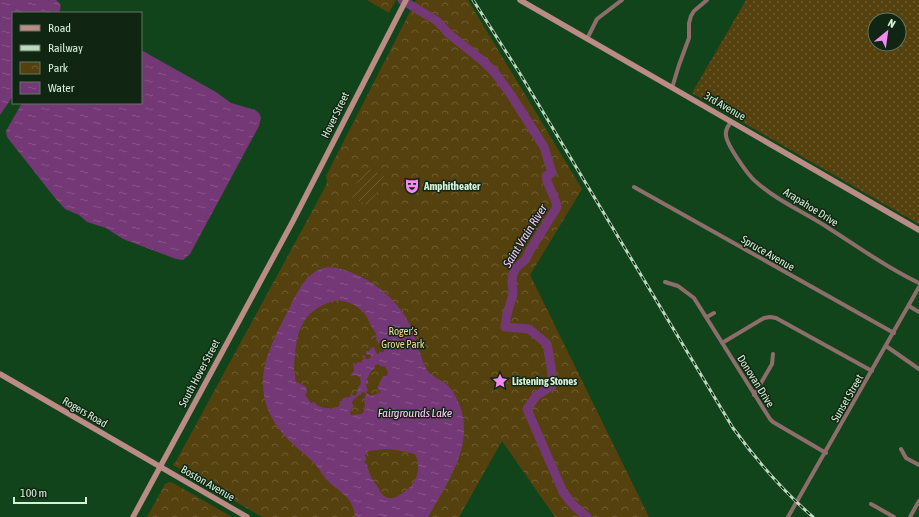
<svg xmlns="http://www.w3.org/2000/svg" width="919" height="517" viewBox="0 0 919 517" font-family="'Asap Condensed',sans-serif">
<defs>
<pattern id="grass-dots" width="8" height="8" patternUnits="userSpaceOnUse"><rect width="8" height="8" fill="#55410e"/><path d="M2 2h.1M6 6h.1" fill="none" stroke="#6d5d30" stroke-width="1.8" stroke-linecap="round"/></pattern>
<pattern id="park-crowns" width="20" height="18" patternUnits="userSpaceOnUse"><rect width="20" height="18" fill="#55410e"/><path d="M2 6a3 3 0 1 1 6 0M12 15a3 3 0 1 1 6 0" fill="none" stroke="#6d5d30"/></pattern>
<pattern id="garden-furrows" width="10" height="10" patternUnits="userSpaceOnUse"><rect width="10" height="10" fill="#55410e"/><path d="M-1 1l2-2M0 10L10 0M9 11l2-2" fill="none" stroke="#6d5d30"/></pattern>
<pattern id="water-ripples" width="26" height="14" patternUnits="userSpaceOnUse"><rect width="26" height="14" fill="#753876"/><path d="M2 4q2-2 4 0t4 0M15 11q2-2 4 0t4 0" fill="none" stroke="#885589"/></pattern>
</defs>
<rect width="100%" height="100%" fill="#12441b"/>
<!-- grass -->
<path fill="url(#grass-dots)" fill-rule="evenodd" d="M746 0H919V224L692 93ZM875 20H899V44H875Z"/>
<!-- park -->
<path fill="url(#park-crowns)" d="M367 0H396L389 13Z
M416 0H468L582 189 530 275 649 517H555L502 441 459 517H262L173 465V463H175L321 195 327 183 326 176Z
M169 482 173 483 232 517H147L165 484Z"/>
<!-- garden -->
<path fill="url(#garden-furrows)" d="M366 167 385 177 369 206 350 196Z"/>
<!-- water -->
<path fill="url(#water-ripples)" fill-rule="evenodd" d="M0 0H56C62 4 61 7 59 13H13V96L0 115Z
M141 50 216 92 231 103 255 110 259 113 261 118 259 126 190 254 183 260 176 259 123 239 106 228 87 222 79 215 65 209 55 198 7 137 6 131 22 103H141Z
M329 267C362 270 398 297 411 327 417 341 420 357 427 370 433 379 445 380 451 389 482 434 451 477 428 517H355C353 497 342 494 329 482 323 477 320 469 314 463 304 453 293 445 283 434 247 390 266 353 289 309 298 291 307 269 329 267ZM336 300C347 301 356 304 364 313 367 316 368 320 370 324 373 329 378 334 376 340L383 347 384 352H380L377 355 374 347 371 348 369 351H366V353L368 355 370 354 371 356 369 359H365V355L362 356 364 359 362 360 361 363 356 362 357 363 356 365 355 363H353L354 373H352L351 376 356 375 360 377 361 383 358 388V391L356 395 354 396 351 393 350 397 343 398 342 401H340L339 406 333 409 329 408H325L318 406 314 402 311 403 305 395 307 392 306 387 295 381C296 377 294 373 294 369 296 335 298 311 336 300ZM379 364 380 366 386 367 388 373 387 376H383L379 384 377 389 380 391V393L370 396 366 392 368 391 366 385 368 382 367 379 371 371 375 368V365ZM365 392 366 395 364 399 365 407 363 408 364 411 362 414 351 415 350 413 354 405 352 404 353 400 359 395H361V393ZM386 449 396 450 415 454C423 470 415 486 401 494 396 498 390 500 384 496 381 494 379 489 377 486 372 480 368 471 367 464L364 463 366 459 365 455 368 451Z"/>
<g fill="none" stroke-linecap="round" stroke-linejoin="round">
<!-- river -->
<path stroke="#753876" stroke-width="9" d="M402 0 437 21 449 34 483 61 495 73 511 95 544 147 552 173 546 176C548 188 555 195 557 207L529 252 526 259 516 268 513 274 512 282 513 294 507 314 505 327 529 329 547 344 551 367 553 385 536 396 527 409 563 492 573 505 587 517"/>
<!-- street -->
<path stroke="#8d6e6b" stroke-width="4" d="M587 39 597 19 622 0
M672 88 679 65 689 38V23L691 16 694 11 707 0
M731 122C728 126 725 130 726 135 726 144 748 175 755 181 777 201 806 213 830 229 860 248 887 268 919 283
M634 187 894 333
M665 282 678 286 694 298 770 419 773 422 826 453
M909 306 919 312
M707 317 714 313
M722 343 764 318 770 317 776 318 872 371
M886 346 919 369
M754 395 772 364 773 354
M901 449 906 458 919 465
M871 504 894 517
M788 517 919 287
M910 517 919 501"/>
<!-- secondary -->
<path stroke="#bb8c86" stroke-width="5.5" d="M520 0 919 230
M0 374 247 517
M133 517 293 221 406 0"/>
<!-- rail casing -->
<g stroke="#bbd9be" stroke-width="3">
<path id="rail" d="M473 0 519 72 733 428C757 461 782 490 813 517"/>
</g>
<!-- rail -->
<use href="#rail" stroke="#112513" stroke-width="1.5" stroke-dasharray="4.5" stroke-linecap="butt"/>
</g>
<!-- icons -->
<defs>
<g id="theatre-bare" transform="scale(1.2)"><path d="M-5-5.5Q0-4 5-5.5V0Q5 5 0 6Q-5 5-5 0ZM-3.3-2.5H-1v1.5H-3.3ZM1-2.5H3.3v1.5H1ZM-2.8 1Q0 5.5 2.8 1Z" fill="#f28af3" stroke="#112513" stroke-width="2.5" paint-order="stroke"/></g>
<g id="sight-bare" transform="scale(1.2)"><path d="M0-6L1.8-2.2L6-1.7L2.9 1.2L3.7 5.4L0 3.3L-3.7 5.4L-2.9 1.2L-6-1.7L-1.8-2.2Z" fill="#f28af3" stroke="#112513" stroke-width="2.5" paint-order="stroke"/></g>
</defs>
<g fill-rule="evenodd">
<use href="#theatre-bare" x="412" y="186"/>
<use href="#sight-bare" x="500" y="381"/>
</g>
<g text-anchor="middle" dominant-baseline="central" stroke-width="3" stroke-linejoin="round" paint-order="stroke">
<!-- street labels -->
<g font-size="11" fill="#d6f1d8" stroke="#112513">
<text transform="translate(725 106) rotate(30)">3rd Avenue</text>
<text transform="translate(335 115) rotate(-64)">Hover Street</text>
<text transform="translate(811 207) rotate(32)">Arapahoe Drive</text>
<text transform="translate(768 253) rotate(30)">Spruce Avenue</text>
<text transform="translate(199 373) rotate(-62)">South Hover Street</text>
<text transform="translate(756 381) rotate(58)">Donovan Drive</text>
<text transform="translate(847 398) rotate(-60)">Sunset Street</text>
<text transform="translate(85 412) rotate(30)">Rogers Road</text>
<text transform="translate(208 483) rotate(30)">Boston Avenue</text>
</g>
<!-- poi labels -->
<g font-size="11" font-weight="bold" fill="#d6f1d8" stroke="#112513" text-anchor="start">
<text x="424" y="186">Amphitheater</text>
<text x="512" y="381">Listening Stones</text>
</g>
<!-- park labels -->
<g font-size="11" fill="#f7d997" stroke="#112513">
<text x="403" y="331">Roger's<tspan x="403" dy="13">Grove Park</tspan></text>
</g>
<!-- water labels -->
<g font-size="12" font-style="italic" fill="#fec9fd" stroke="#112513">
<text transform="translate(525 236) rotate(-58)">Saint Vrain River</text>
<text x="415" y="413">Fairgrounds Lake</text>
</g>
</g>
<!-- legend -->
<rect x="12" y="12" width="130" height="92" fill="#112513" stroke="#607762"/>
<rect x="20" y="25" width="20" height="6" fill="#bb8c86" stroke="#607762"/>
<text x="48" y="32" font-size="12" fill="#d6f1d8">Road</text>
<rect x="20" y="45" width="20" height="6" fill="#bbd9be" stroke="#607762"/>
<text x="48" y="52" font-size="12" fill="#d6f1d8">Railway</text>
<rect x="20" y="62" width="20" height="12" fill="url(#park-crowns)" stroke="#607762"/>
<text x="48" y="72" font-size="12" fill="#d6f1d8">Park</text>
<rect x="20" y="82" width="20" height="12" fill="url(#water-ripples)" stroke="#607762"/>
<text x="48" y="92" font-size="12" fill="#d6f1d8">Water</text>
<!-- north arrow -->
<g transform="translate(887 32) rotate(29)"><circle r="19" fill="#112513" stroke="#607762"/>
<path d="M0-3L7 15L0 10L-7 15Z" fill="#f28af3"/>
<text y="-6" font-size="11" font-weight="bold" text-anchor="middle" fill="#d6f1d8">N</text>
</g>
<!-- scale -->
<path d="M14 497v6h72v-6" fill="none" stroke="#d6f1d8" stroke-width="2"/>
<text x="20" y="497" font-size="12" fill="#d6f1d8" stroke="#112513" stroke-width="3" paint-order="stroke">100 m</text>
</svg>
